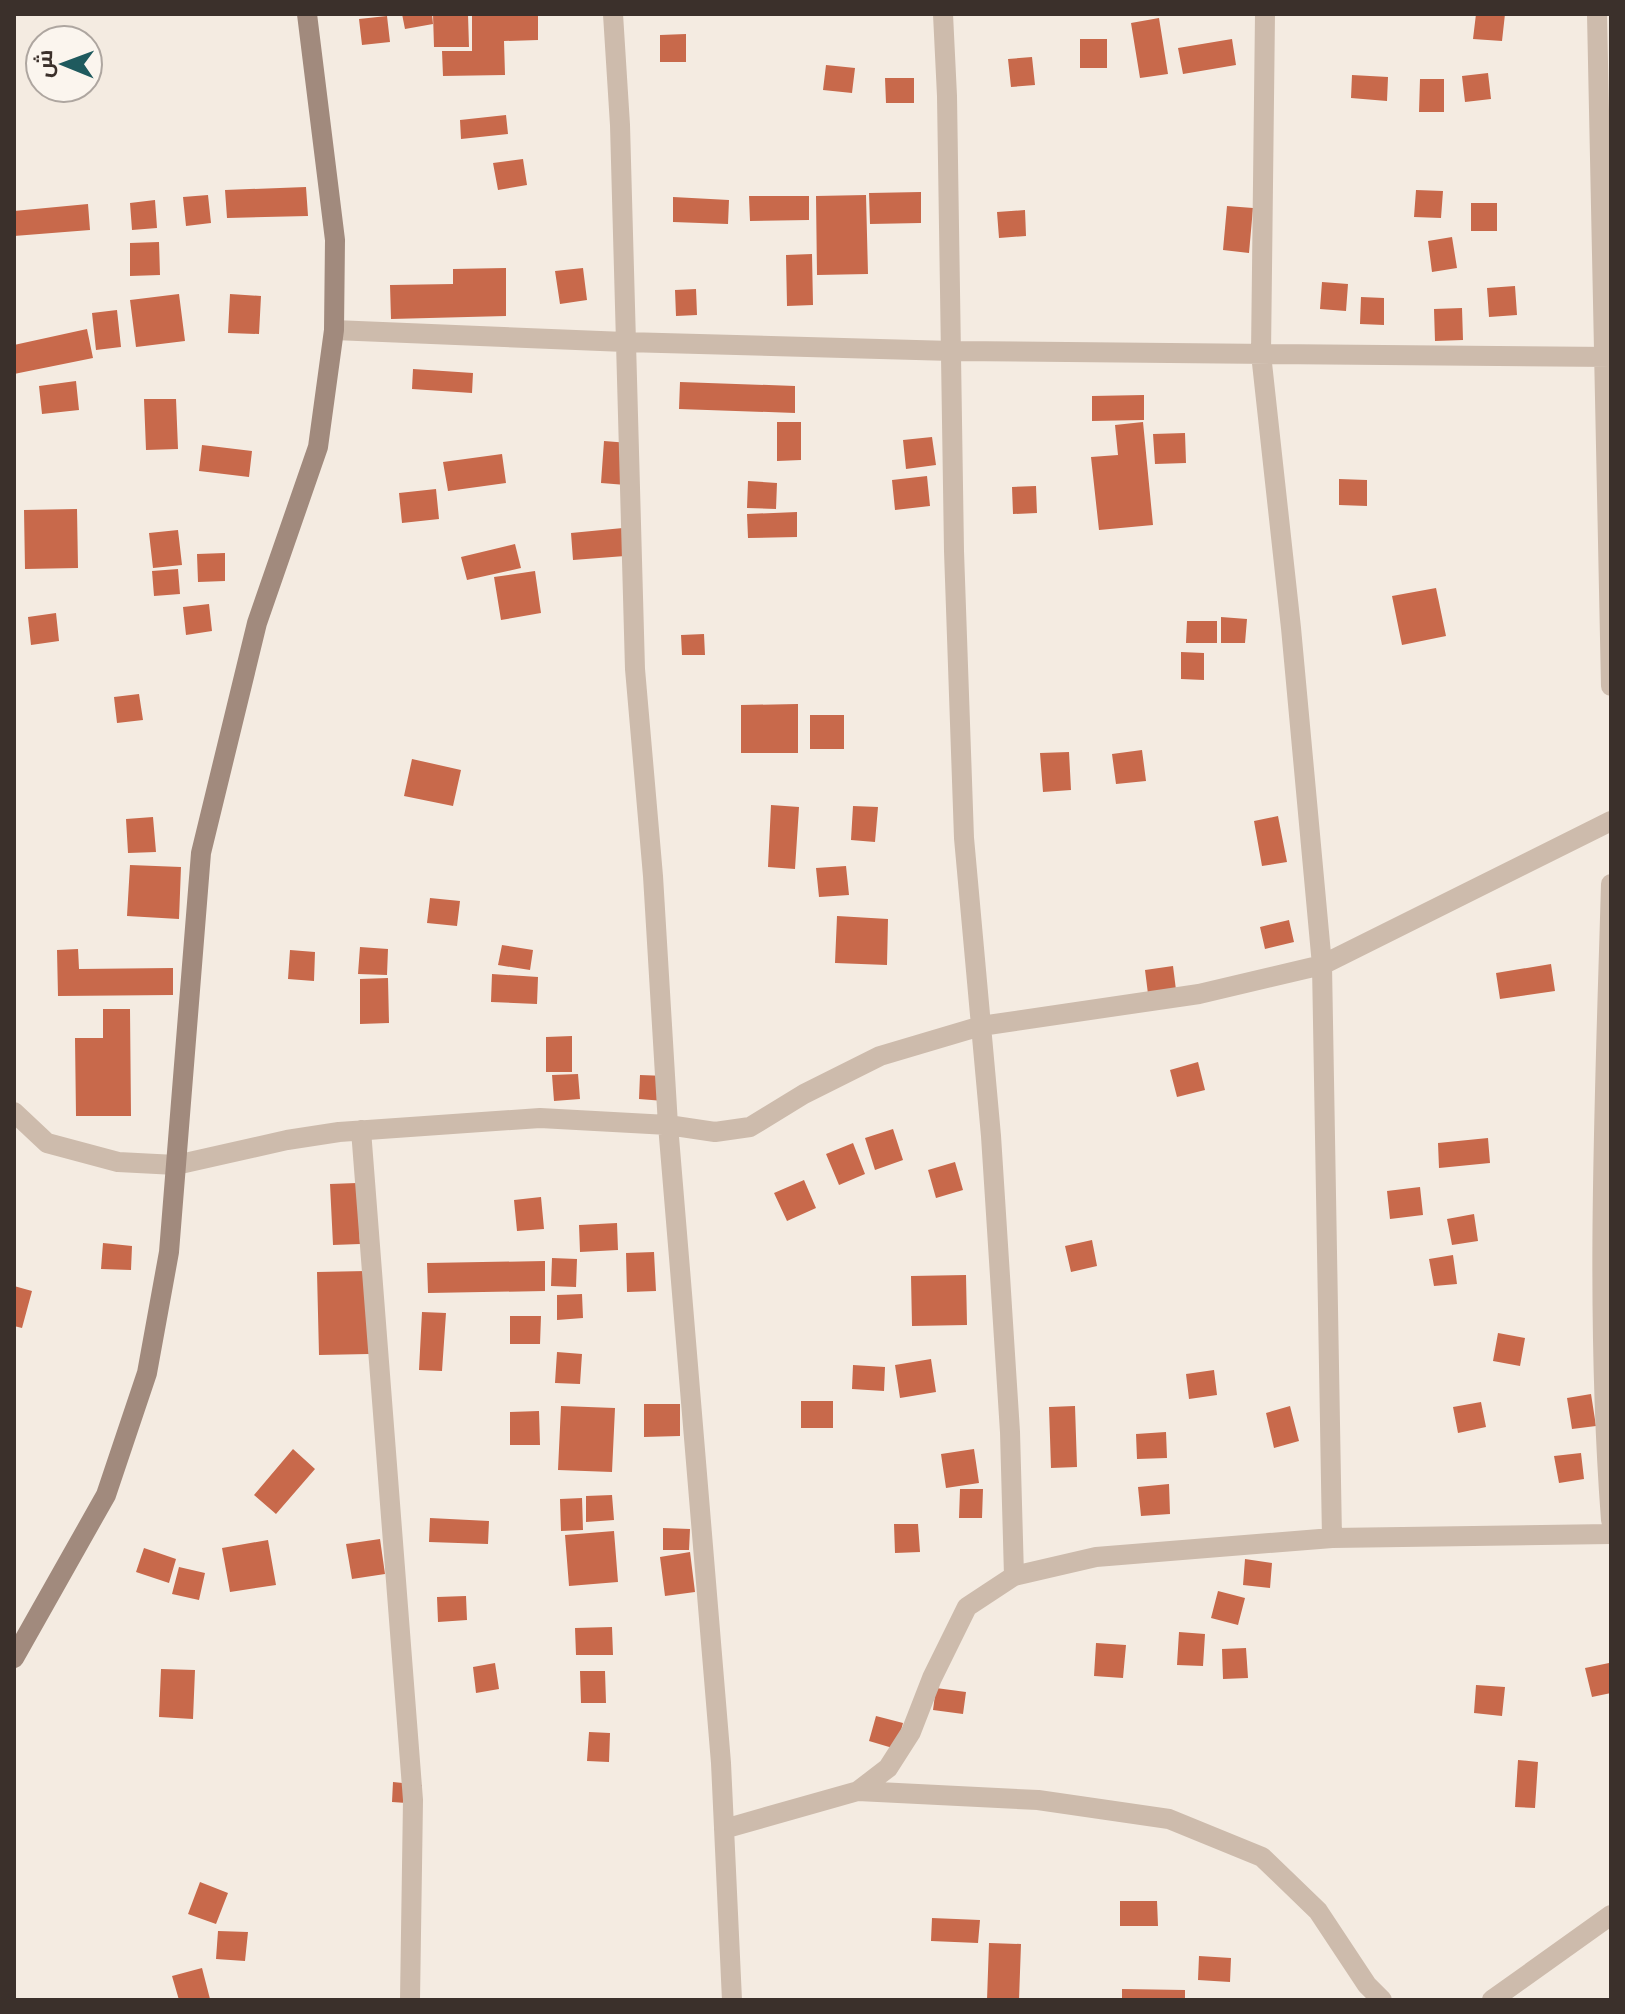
<svg xmlns="http://www.w3.org/2000/svg" width="1625" height="2014" viewBox="0 0 1625 2014" font-family="'Exo 2',Cairo,sans-serif">
<rect width="100%" height="100%" fill="#f4ebe1"/>
<!-- building -->
<path fill="#c8694b" d="M402 14H432L433 24 405 29Z
M433 14H468L469 47H434Z
M538 14V40L504 41 505 75 443 76 442 51H472V15Z
M1476 14H1505L1502 41 1473 39Z
M387 16 390 42 362 45 359 19Z
M1159 18 1168 74 1140 78 1131 23Z
M686 34V62H660V35Z
M1080 39H1107V68H1080Z
M1232 39 1236 65 1183 74 1178 48Z
M1032 57 1035 85 1011 87 1008 59Z
M826 65 855 68 852 93 823 90Z
M1488 73 1491 99 1465 102 1462 76Z
M1352 75 1388 77 1387 101 1351 98Z
M885 78H914V103H886Z
M1420 79H1444V112H1419Z
M506 115 508 134 461 139 460 120Z
M523 159 527 185 498 190 493 163Z
M306 187 308 216 227 218 225 190Z
M1416 190 1443 191 1441 218 1414 217Z
M921 192V223L870 224 869 193Z
M208 195 211 223 186 226 183 197Z
M866 195 868 274 817 275 816 196Z
M749 196H809V220L750 221Z
M673 197 729 200 728 224 673 222Z
M155 200 157 228 132 230 130 203Z
M1471 203H1497V231H1471Z
M88 204 90 230 14 236V211Z
M1227 206 1253 208 1249 253 1223 250Z
M1025 210 1026 236 999 238 997 212Z
M1452 237 1457 268 1432 272 1428 241Z
M159 242 160 275 130 276V243Z
M812 254 813 305 787 306 786 255Z
M506 268V316L391 319 390 285 453 284V269Z
M583 268 587 300 560 304 555 271Z
M1322 282 1348 284 1346 311 1320 309Z
M1515 286 1517 315 1489 317 1487 288Z
M696 289 697 315 676 316 675 290Z
M179 294 185 341 136 347 130 300Z
M230 294 261 296 259 334 228 333Z
M1361 297 1384 298V325L1360 324Z
M1462 308 1463 340 1435 341 1434 309Z
M117 310 121 347 96 350 92 313Z
M87 329 93 358 14 374V345Z
M413 369 473 373 472 393 412 389Z
M76 381 79 410 42 414 39 386Z
M680 382 795 386V413L679 409Z
M1144 395V420L1092 421V396Z
M144 399H176L178 449 146 450Z
M777 422H801V460L777 461Z
M1143 422 1153 525 1099 530 1091 457 1118 455 1115 425Z
M1185 433 1186 463 1155 464 1153 434Z
M932 437 936 465 906 469 903 440Z
M604 441 629 443 626 485 601 483Z
M202 445 252 451 249 477 199 471Z
M502 454 506 483 448 491 443 462Z
M927 476 930 506 895 510 892 480Z
M1339 479 1367 480V506L1339 505Z
M748 481 777 483 776 509 747 508Z
M1036 486 1037 513 1013 514 1012 487Z
M436 489 439 519 402 523 399 493Z
M77 509 78 568 25 569 24 510Z
M797 512V537L748 538 747 514Z
M623 528 625 556 573 560 571 533Z
M178 530 182 565 153 568 149 533Z
M515 544 521 568 467 580 461 557Z
M225 553V581L198 582 197 554Z
M178 569 180 594 154 596 152 571Z
M535 571 541 613 501 620 494 577Z
M1436 588 1446 636 1402 645 1392 596Z
M209 604 212 631 186 635 183 607Z
M56 613 59 641 31 645 28 617Z
M1221 617 1247 619 1245 643H1221Z
M1187 621H1217V643H1186Z
M704 634 705 655H682L681 635Z
M1181 652 1204 653V680L1181 679Z
M139 694 143 720 117 723 114 697Z
M798 704V753H741V705Z
M810 715H844V749H810Z
M1142 750 1146 781 1116 784 1112 754Z
M1069 752 1071 790 1043 792 1040 753Z
M412 759 461 770 453 806 404 796Z
M771 805 799 807 795 869 768 867Z
M853 806 878 807 875 842 851 840Z
M1278 816 1287 862 1262 866 1254 821Z
M153 817 156 852 128 853 126 819Z
M130 865 181 867 179 919 127 916Z
M846 866 849 895 819 897 816 868Z
M430 898 460 901 457 926 427 923Z
M837 916 888 919 887 965 835 963Z
M1289 920 1294 942 1265 949 1260 927Z
M502 945 533 950 530 970 498 965Z
M360 947 388 949 387 975 358 974Z
M78 949 79 969 173 968V995L58 996 57 950Z
M290 950 315 952 314 981 288 979Z
M1551 964 1555 991 1500 999 1496 973Z
M1173 966 1176 990 1148 994 1145 970Z
M492 974 538 977 537 1004 491 1002Z
M388 978 389 1023 360 1024V979Z
M103 1009H130L131 1116H76L75 1038H103Z
M572 1036V1072H546V1037Z
M1198 1062 1205 1090 1177 1097 1170 1070Z
M578 1074 580 1099 554 1101 552 1075Z
M640 1075 666 1076 664 1101 639 1099Z
M893 1129 903 1160 875 1170 865 1138Z
M1488 1138 1490 1163 1439 1168 1438 1143Z
M853 1143 865 1174 839 1185 826 1154Z
M955 1162 963 1190 936 1198 928 1170Z
M804 1180 816 1208 787 1221 774 1193Z
M357 1183 360 1244 333 1245 330 1184Z
M1420 1187 1423 1215 1390 1219 1387 1191Z
M541 1197 544 1229 517 1231 514 1200Z
M1474 1214 1478 1241 1452 1245 1447 1219Z
M617 1223 618 1250 580 1252 579 1225Z
M1092 1240 1097 1266 1071 1272 1065 1246Z
M103 1243 132 1246 131 1270 101 1269Z
M654 1252 656 1291 627 1292 626 1253Z
M1453 1255 1457 1284 1434 1286 1429 1259Z
M552 1258 577 1259 576 1287 551 1286Z
M545 1261V1291L428 1293 427 1263Z
M366 1271 369 1354 319 1355 317 1272Z
M966 1275 967 1325 912 1326 911 1276Z
M14 1286 32 1291 22 1328 14 1326Z
M582 1294 583 1318 557 1320V1295Z
M422 1312 446 1313 442 1371 419 1370Z
M510 1316H541L540 1344H510Z
M1498 1333 1525 1338 1520 1366 1493 1361Z
M557 1352 582 1354 580 1384 555 1383Z
M931 1359 936 1392 900 1398 895 1365Z
M853 1365 885 1367 884 1391 852 1389Z
M1214 1370 1217 1395 1189 1399 1186 1374Z
M1591 1394 1596 1426 1572 1429 1567 1398Z
M801 1401H833V1428H801Z
M1481 1402 1486 1427 1458 1433 1453 1407Z
M644 1404H680V1436L644 1437Z
M561 1406 615 1408 612 1472 558 1470Z
M1075 1406 1077 1467 1051 1468 1049 1407Z
M1290 1406 1299 1441 1274 1448 1266 1413Z
M539 1411 540 1445H510V1412Z
M1166 1432 1167 1458 1137 1459 1136 1434Z
M293 1449 315 1469 276 1514 254 1495Z
M974 1449 979 1483 946 1488 941 1454Z
M1581 1453 1584 1479 1559 1483 1554 1456Z
M1169 1484 1170 1514 1141 1516 1138 1487Z
M960 1489H983L982 1518H959Z
M612 1495 614 1520 586 1522V1496Z
M582 1498 583 1530 561 1531 560 1499Z
M430 1518 489 1521 488 1544 429 1542Z
M894 1524H918L920 1552 895 1553Z
M663 1528 690 1529 689 1550H663Z
M614 1531 618 1582 569 1586 565 1535Z
M380 1539 385 1574 352 1579 346 1544Z
M268 1540 276 1585 230 1592 222 1548Z
M144 1548 176 1559 169 1583 136 1572Z
M690 1552 695 1592 665 1596 660 1557Z
M1245 1559 1272 1563 1270 1588 1243 1585Z
M179 1567 205 1573 199 1600 172 1594Z
M1218 1591 1245 1598 1238 1625 1211 1618Z
M466 1596 467 1620 438 1622 437 1597Z
M612 1627 613 1655H576L575 1628Z
M1179 1632 1205 1634 1203 1666 1177 1665Z
M1096 1643 1126 1645 1123 1678 1094 1676Z
M1246 1648 1248 1678 1223 1679 1222 1649Z
M495 1663 499 1689 476 1693 473 1667Z
M1609 1663 1611 1693 1592 1697 1585 1668Z
M161 1669 195 1670 193 1719 159 1717Z
M580 1671H605L606 1703H581Z
M1476 1685 1505 1687 1502 1716 1474 1713Z
M936 1688 966 1692 963 1714 933 1710Z
M876 1716 903 1723 896 1749 869 1741Z
M589 1732 610 1733 609 1762 587 1761Z
M1518 1760 1538 1762 1535 1808 1515 1807Z
M393 1782 422 1785 421 1804 392 1802Z
M200 1882 228 1893 216 1924 188 1914Z
M1120 1901H1157L1158 1926H1120Z
M932 1918 980 1920 978 1943 931 1941Z
M218 1931 248 1932 245 1961 216 1959Z
M989 1943 1021 1944 1019 2000H987Z
M1199 1956 1231 1958 1230 1982 1198 1980Z
M202 1968 210 1999 179 2000 172 1976Z
M1122 1989 1185 1990V2000H1122Z"/>
<g fill="none" stroke-linecap="round" stroke-linejoin="round">
<!-- street -->
<path stroke="#cdbbac" stroke-width="20" d="M613 14 620 125 635 669 653 876 668 1125 721 1763 732 2000
M943 14 947 96 954 551 964 838 991 1136 1010 1432 1014 1576
M1265 14 1261 354 1291 628 1322 965 1332 1538
M1597 14 1611 686
M334 330 625 342 952 351 1611 357
M1611 884C1605 1096 1595 1309 1611 1520
M14 1112 47 1143 118 1162 176 1165 287 1140 339 1132 540 1118 668 1125 715 1132 750 1127 804 1094 880 1056 981 1026 1199 994 1322 965 1611 821
M361 1130 413 1800 410 2000
M858 1791 888 1768 911 1732 932 1678 967 1607 1014 1576 1096 1557 1332 1538 1611 1534
M724 1829 858 1791 1038 1800 1169 1819 1262 1857 1318 1911 1367 1985 1382 2000
M1492 2000 1611 1915"/>
<!-- secondary -->
<path stroke="#a18a7d" stroke-width="20" d="M14 1658 106 1495 147 1373 169 1252 201 853 257 623 318 447 334 330 335 240 307 14"/>
</g>
<!-- border -->
<rect width="1625" height="2014" fill="none" stroke="#3b302b" stroke-width="32"/>
<!-- north arrow -->
<g transform="translate(64 64) rotate(271)"><circle r="38" fill="#fbf5ee" stroke="#aea6a0" stroke-width="2"/>
<path d="M0-6L14 30L0 20L-14 30Z" fill="#1f5a5e"/>
<text y="-12" font-size="22" font-weight="bold" text-anchor="middle" fill="#3b302b">ش</text>
</g>
</svg>
